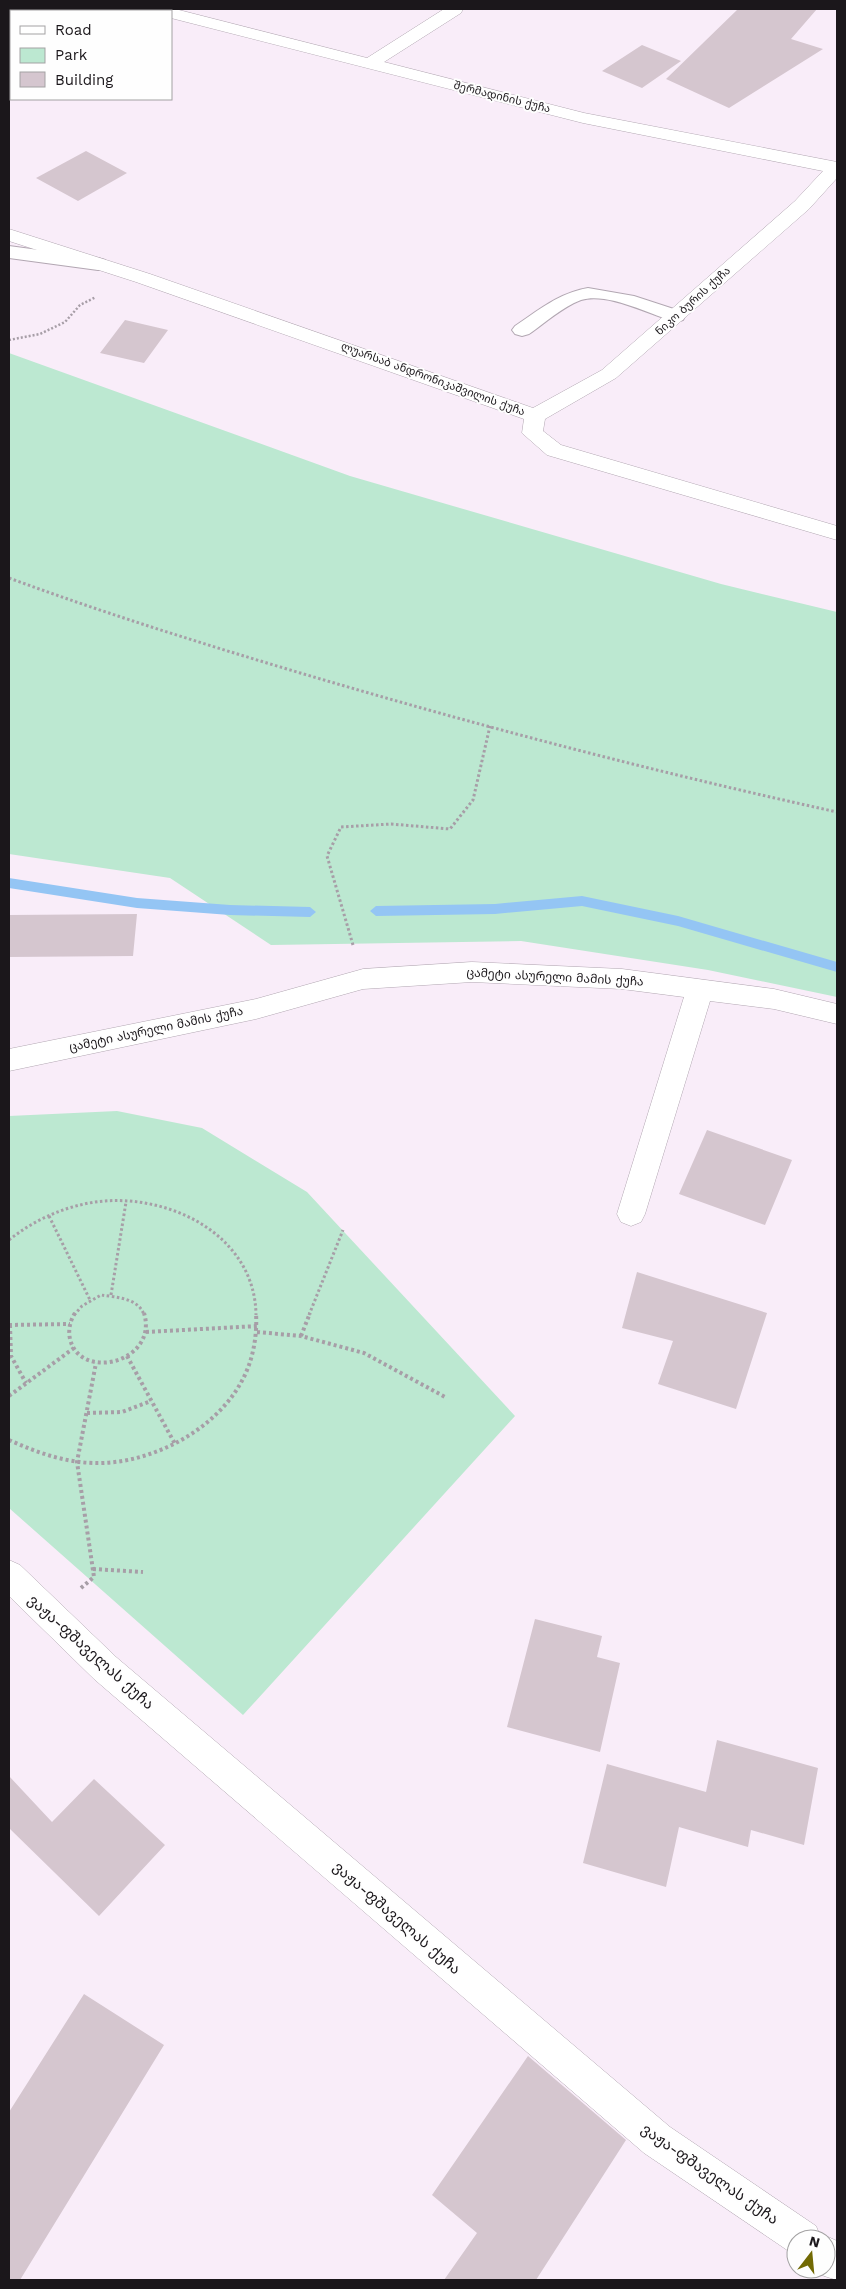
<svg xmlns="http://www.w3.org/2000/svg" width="846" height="2289" viewBox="0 0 846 2289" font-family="'Work Sans','Noto Sans Georgian',sans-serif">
<rect width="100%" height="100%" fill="#f9edf9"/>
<!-- green -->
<path fill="#bce8d1" d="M9 353 350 476 721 584 837 612V997L708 970 521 941 271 945 170 878 9 854Z
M117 1111 202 1128 307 1192 515 1416 243 1715 9 1508V1116Z"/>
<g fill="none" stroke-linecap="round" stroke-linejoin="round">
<!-- stream -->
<path fill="#94c5f4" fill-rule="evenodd" d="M9 878 137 898 230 905 310 907 316 912 310 917 230 915 137 908 9 888Z
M582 896 678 916 837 962V972L678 926 582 906 495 914 376 916 370 911 376 906 495 904Z"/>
</g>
<!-- building -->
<path fill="#d5c6cf" d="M738 9H817L791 39 823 49 729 108 666 79Z
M642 45 681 61 642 88 602 71Z
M86 151 127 173 78 201 36 178Z
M125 320 168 330 144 363 100 353Z
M137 914 133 956 9 957V915Z
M707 1130 792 1160 765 1225 679 1194Z
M637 1272 767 1313 736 1409 658 1384 673 1341 622 1328Z
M535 1619 602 1636 597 1657 620 1663 600 1752 507 1727Z
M717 1740 818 1768 804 1845 751 1830 748 1847 679 1827 666 1887 583 1863 607 1764 706 1792Z
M9 1776 52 1822 94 1779 165 1845 99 1916 9 1828Z
M84 1994 164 2045 20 2280H9V2112Z
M528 2056 626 2140 536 2280H444L477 2233 432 2195Z"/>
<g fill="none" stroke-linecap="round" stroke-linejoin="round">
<!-- service casing -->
<g stroke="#b2a7b2" stroke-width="2">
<path id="service" d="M9 246 98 258 105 260 107 264 105 268 98 270 9 258Z
M588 288 634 296 683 312 685 316 683 320 676 322C650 315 609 292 581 300 562 307 545 323 529 334L522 336 515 334 512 330 515 326C539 310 559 293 588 288Z"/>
</g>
<!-- minor casing -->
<g stroke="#b2a7b2" stroke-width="1">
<path id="minor" d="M165 9H175L367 58 444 9H463L461 13 384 62 584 113 837 162V178L809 209 616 378 545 419 543 431 561 445 837 526V540L547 455 522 433 524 419 136 282 9 241V229L150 274 533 408 602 370 795 201 823 171 583 123 171 18V11H164Z
M472 962 622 969 774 989 837 1004V1024L774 1009 710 1001 645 1214 641 1222 631 1226 621 1222 617 1214 684 997 622 989 472 982 363 989 256 1019 9 1071V1049L256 999 363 969Z"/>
</g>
<!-- tertiary casing -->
<g stroke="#b2a7b2" stroke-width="1">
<path id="tertiary" d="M9 1560 20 1565 116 1657 670 2127 816 2226 821 2238 826 2236 837 2241V2280L824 2276 814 2269H826V2239H796V2255L790 2252 644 2153 94 1679 9 1596Z"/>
</g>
<!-- path-far2 -->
<path stroke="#a79ea7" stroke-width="2.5" stroke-dasharray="2 2" stroke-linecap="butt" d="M9 340 40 334 65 322 80 305 96 297"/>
<!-- path-far1 -->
<path stroke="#a79ea7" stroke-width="3" stroke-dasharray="2.5 2.5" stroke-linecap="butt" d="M9 578C104 613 200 643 297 672 475 725 655 772 837 812
M353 945 327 856 341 827 391 824 450 829 473 800 490 726
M49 1216 90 1300
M9 1240C34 1220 63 1207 95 1202 167 1192 255 1234 256 1315
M111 1295 126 1202
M74 1315 82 1306 101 1295C115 1297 139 1298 144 1315
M309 1315 343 1230"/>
<!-- path -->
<path stroke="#a79ea7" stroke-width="4" stroke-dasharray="3 3" stroke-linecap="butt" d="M75 1313C70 1321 68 1330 70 1339 80 1382 159 1362 144 1313
M9 1325 70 1324
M10 1325 11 1356 26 1383
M146 1332 258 1326
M257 1332 301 1336 364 1353 447 1398
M301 1336 310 1313
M127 1356 175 1444
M9 1396 74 1348
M87 1413 122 1412 151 1401
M9 1440C36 1452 63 1462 93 1463 155 1465 230 1424 250 1362 255 1346 257 1330 256 1313
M93 1569 143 1572
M81 1588 94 1577 77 1462 96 1363"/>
<!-- service -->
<use href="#service" fill="#fff" fill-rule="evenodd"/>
<!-- minor -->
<use href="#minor" fill="#fff" fill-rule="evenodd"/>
<!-- tertiary -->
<use href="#tertiary" fill="#fff" fill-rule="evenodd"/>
</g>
<g text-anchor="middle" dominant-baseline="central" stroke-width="4" stroke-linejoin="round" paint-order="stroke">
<!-- far-street labels -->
<g font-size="11" fill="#1b171b" stroke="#fefefe">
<text transform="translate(502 97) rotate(14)">შერმადინის ქუჩა</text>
<text transform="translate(693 301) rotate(-42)">ნიკო ბურის ქუჩა</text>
<text transform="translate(433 379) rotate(20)">ლუარსაბ ანდრონიკაშვილის ქუჩა</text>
</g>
<!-- street labels -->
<g font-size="12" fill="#1b171b" stroke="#fefefe">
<text transform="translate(555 977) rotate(3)">ცამეტი ასურელი მამის ქუჩა</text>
<text transform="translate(156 1029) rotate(-12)">ცამეტი ასურელი მამის ქუჩა</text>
</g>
<!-- near-street labels -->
<g font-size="15" fill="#1b171b" stroke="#fefefe">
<text transform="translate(91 1652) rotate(42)">ვაჟა-ფშაველას ქუჩა</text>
<text transform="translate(397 1918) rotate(41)">ვაჟა-ფშაველას ქუჩა</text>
<text transform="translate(710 2174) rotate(35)">ვაჟა-ფშაველას ქუჩა</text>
</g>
</g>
<!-- border -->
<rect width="846" height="2289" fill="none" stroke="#1b171b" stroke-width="20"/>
<!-- legend -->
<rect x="10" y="10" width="162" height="90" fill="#fefefe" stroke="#a3a2a3"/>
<rect x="20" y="26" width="25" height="8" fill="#ffffff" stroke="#a3a2a3"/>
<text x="55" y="35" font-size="15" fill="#1b171b">Road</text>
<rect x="20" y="48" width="25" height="15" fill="#bce8d1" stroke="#a3a2a3"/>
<text x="55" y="60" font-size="15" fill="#1b171b">Park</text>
<rect x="20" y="72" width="25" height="15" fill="#d5c6cf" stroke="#a3a2a3"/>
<text x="55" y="85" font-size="15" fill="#1b171b">Building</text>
<!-- north arrow -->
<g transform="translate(811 2254) rotate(16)"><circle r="24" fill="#fefefe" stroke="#a3a2a3"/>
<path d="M0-4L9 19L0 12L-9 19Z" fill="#726a04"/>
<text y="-8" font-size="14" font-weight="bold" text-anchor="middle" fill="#1b171b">N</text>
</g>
</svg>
